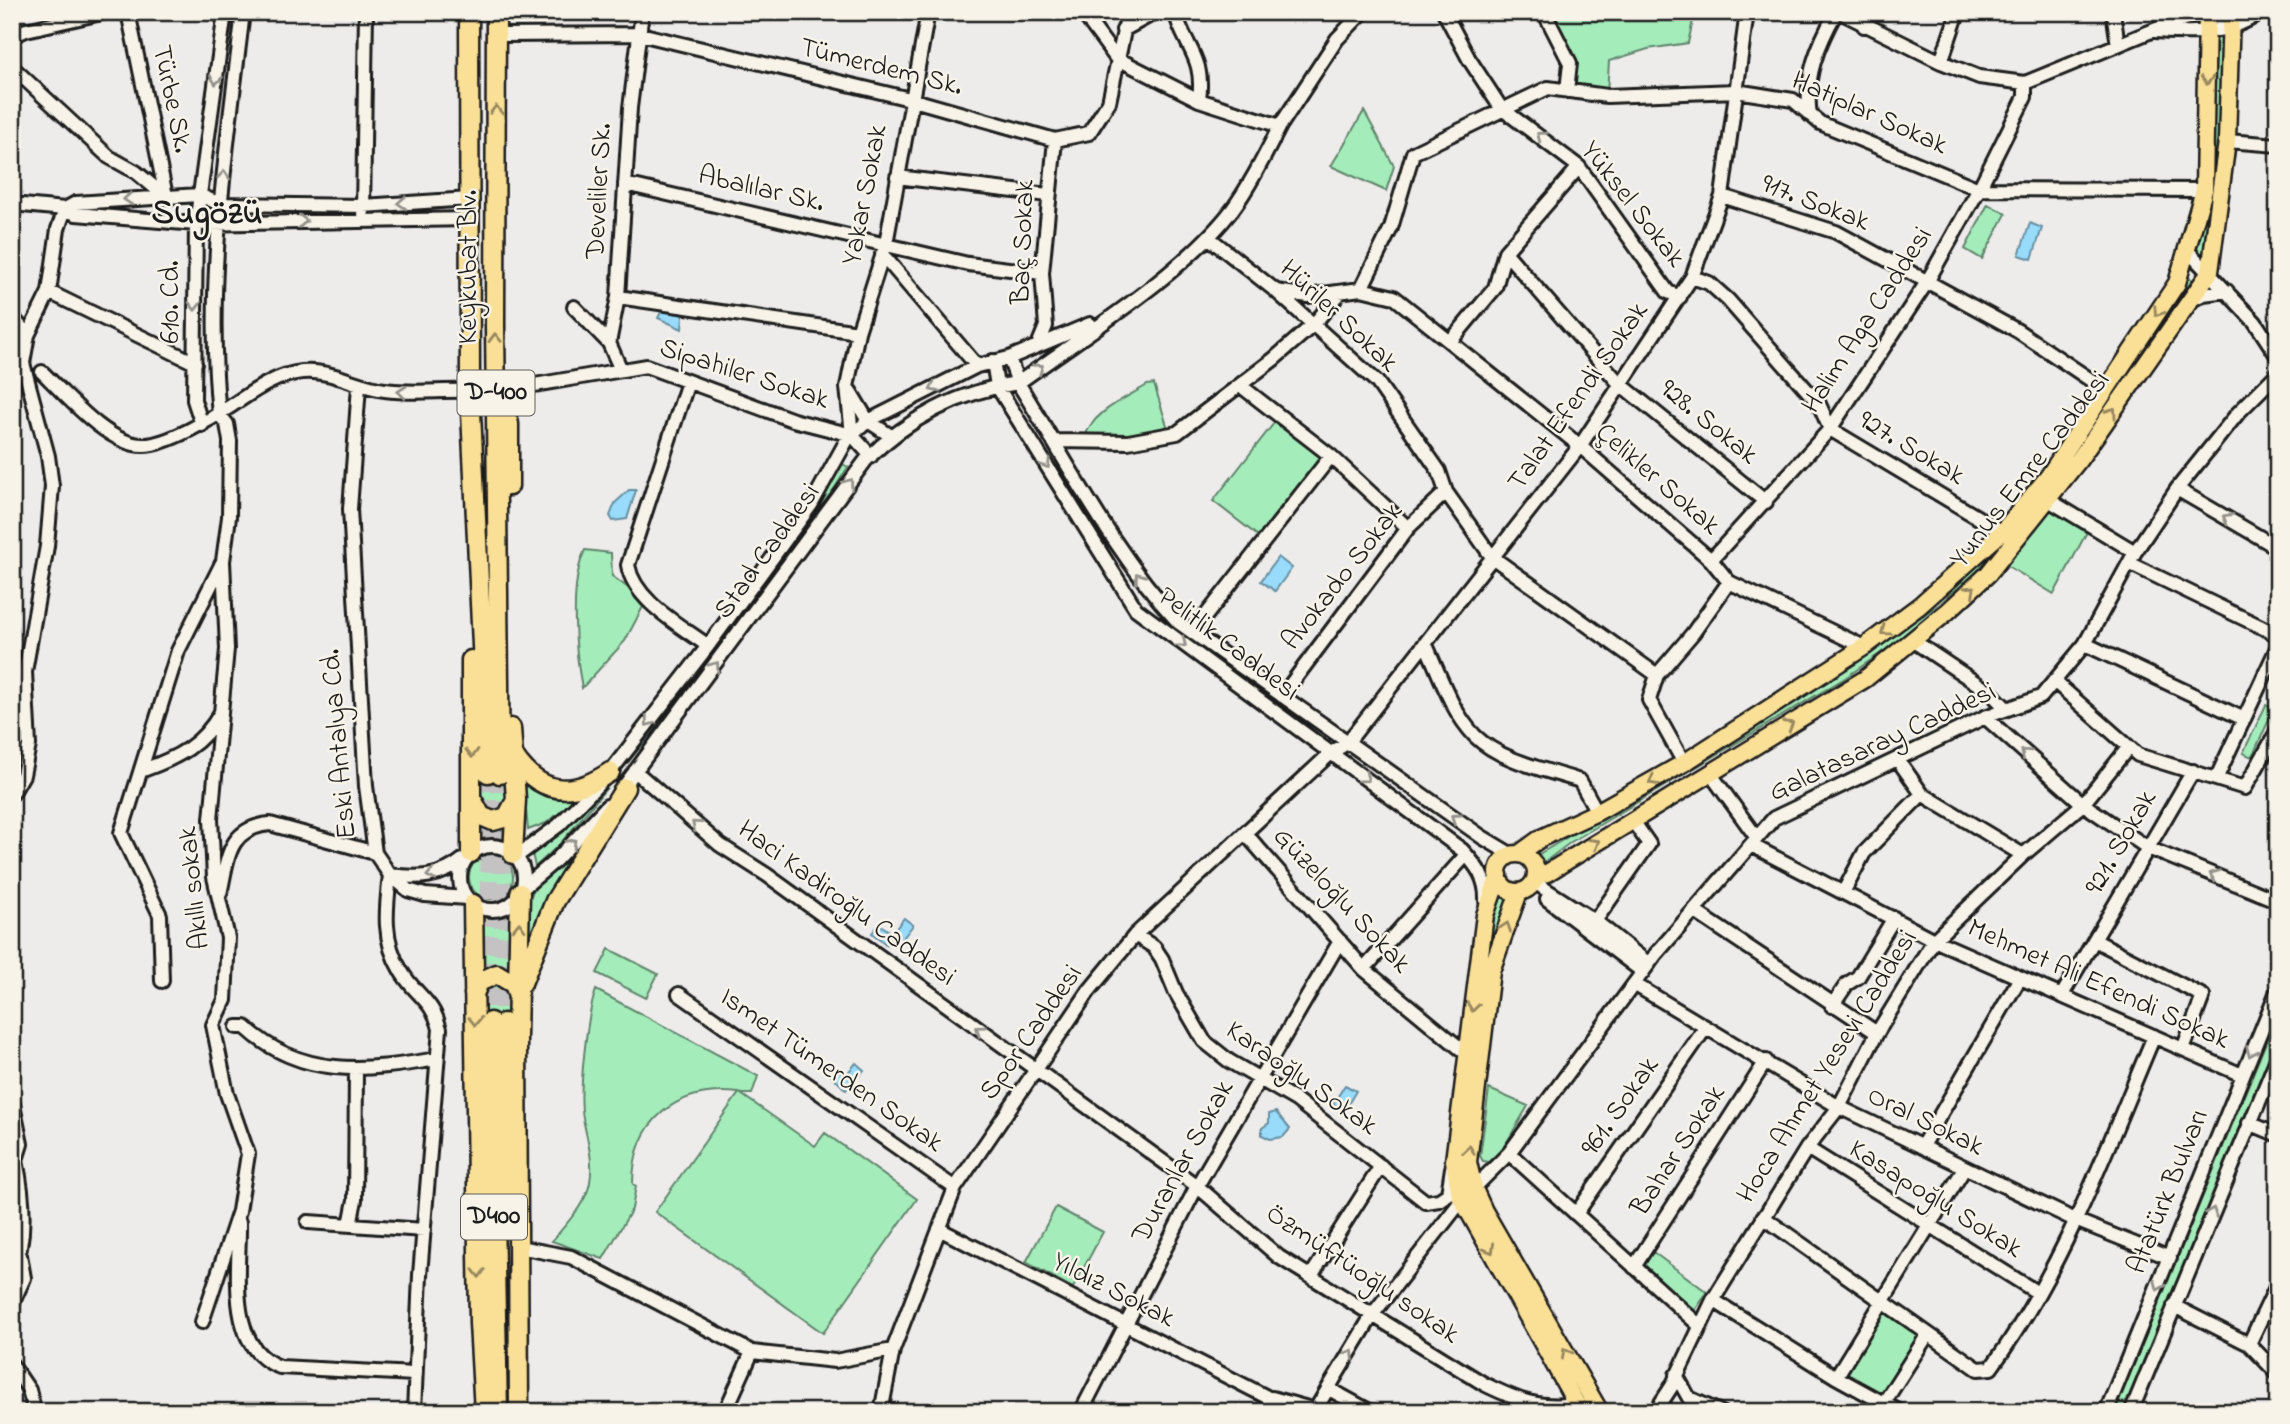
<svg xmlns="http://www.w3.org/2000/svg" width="2290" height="1424" viewBox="0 0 2290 1424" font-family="'Indie Flower',sans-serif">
<rect width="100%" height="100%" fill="#eeeceb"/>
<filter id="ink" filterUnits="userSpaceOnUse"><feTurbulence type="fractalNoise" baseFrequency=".0143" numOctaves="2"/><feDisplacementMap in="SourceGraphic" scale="14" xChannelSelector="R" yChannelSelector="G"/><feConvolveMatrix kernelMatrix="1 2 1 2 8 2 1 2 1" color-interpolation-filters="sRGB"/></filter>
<g filter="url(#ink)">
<!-- green -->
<path fill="#a4edbb" stroke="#60846c" stroke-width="2" d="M1549 12H1678L1679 16H1694L1688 43 1648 49 1609 61 1607 94 1572 88Z
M2218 23 2228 24 2218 181 2208 180Z
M1364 111 1394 166 1386 191 1331 166Z
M2208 185 2218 186 2207 265 2192 250Z
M1988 204 2006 214 1982 259 1965 249Z
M2186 275 2196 283 2068 465 1990 560 1938 613 1845 678 1571 842 1538 867 1531 859 1799 698 1940 604 1985 557Z
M1154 384 1169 432 1128 440 1084 439C1092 412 1123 400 1147 385Z
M1278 418 1327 456 1262 539 1213 501Z
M839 462 848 467 834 489 687 691 561 843 535 867 531 849 577 818 686 686 787 550 829 486Z
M2048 503 2089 528 2054 594 2001 562Z
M585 550 611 553 612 576 646 601 625 641 582 688C575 652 569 583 585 550Z
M2266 705 2274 709 2252 757 2243 753Z
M478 776 509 777 510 800 499 816 479 807Z
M523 780 553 798 578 799 546 823 528 830Z
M599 822 526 963 529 898 540 881Z
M469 877a22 22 0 1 1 44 0a22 22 0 1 1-44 0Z
M1498 888 1512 892 1503 910 1491 952 1464 1156 1485 952Z
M512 922 511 975H479V923Z
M609 949 658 974 646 998 597 973Z
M489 980 509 985 512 1019 479 1018V992Z
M596 990 758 1076 752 1094H741L815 1146 825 1133 917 1199 823 1333 655 1212 739 1093C676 1086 633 1121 633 1184L636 1186 632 1209 603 1259 552 1241C565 1225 587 1203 590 1182 594 1160 587 1140 583 1118 578 1093 587 1014 596 990Z
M2278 1013 2274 1048 2125 1412H2114Z
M1489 1089 1528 1106 1501 1152 1488 1162 1483 1161 1480 1156Z
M1056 1207 1103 1232 1073 1288 1026 1262Z
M1653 1252 1707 1292 1694 1312 1643 1268Z
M1886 1306 1924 1334 1882 1399 1840 1377Z"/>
<!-- water -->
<path fill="#98dbfa" stroke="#668fa1" stroke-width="2" d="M2030 223 2042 228 2032 259 2019 255Z
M662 310H675L683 316 682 329 658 318Z
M629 490H636L627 519 613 521 610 516 615 503Z
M1278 557 1292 568 1275 591 1261 581Z
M904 918 913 925 900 942 891 939 887 945 872 933 879 924 889 931H894Z
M856 1063 864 1070 846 1090 831 1075 836 1068 846 1075Z
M1345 1085 1356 1091 1344 1111 1338 1110 1333 1104Z
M1276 1112 1290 1129 1283 1137 1270 1139 1262 1135V1128L1269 1123V1114Z"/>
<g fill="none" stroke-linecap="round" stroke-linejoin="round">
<!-- highway-tunnel -->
<path stroke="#c4c2c2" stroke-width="18" stroke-dasharray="18 9" stroke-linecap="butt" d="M488 773 490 1022
M500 774 504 1023"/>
<!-- minor casing -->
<g stroke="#1c1c1c" stroke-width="18">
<path id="minor" d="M128 12 166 196
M1082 12 1116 58 1199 100 1280 126 1337 39 1363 12
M1175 12C1185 49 1205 56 1199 100
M1444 12 1469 59 1501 108 1579 167 1668 292 1680 297
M1544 12 1570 63 1567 91
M1840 12 1941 62 1979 77 2025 83 2176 21 2196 16 2231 19
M2113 12 2118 45
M1864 26 1872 12
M1123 30 1156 12
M2154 31C2193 33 2228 36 2261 12
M496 35 640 34 910 99 1055 140 1089 133 1109 102 1128 12
M12 36 26 30 106 12
M1941 62 1958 12
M12 67 109 157 136 172 166 197
M1810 115C1804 77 1818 45 1836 12
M2227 141 2278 145
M897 177 1048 195
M625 184 968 264 1042 273
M1722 196 1836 232 2018 331 2107 391
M12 204 65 209 76 214 196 224 471 219
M65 209 76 203 199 195 220 204 363 206 470 199
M363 212 366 12
M1208 237 1276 291 1377 382 1439 471 1446 492 1492 557 1657 675
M2188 251 2255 322 2278 357
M1505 252 1619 383 1766 502
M882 254 977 366
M1692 277 1709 283 1728 300 1819 404 1830 429 2002 532
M1361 289 1391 228 1413 153 1548 88 1607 96 1736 91 1793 100 1820 123 1979 189 2204 190
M1276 291 1308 296 1361 289 1394 297 1580 446 1711 560 1729 582 1864 647
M49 292 195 363
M618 297 858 332
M2190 301 2203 294 2227 291
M574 307 609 343
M12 317 28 335
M1450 342 1495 288 1505 252 1579 167
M1039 343 1046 326 1042 273 1055 140
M1009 358 1018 383C1069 464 1112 551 1178 622L1482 837 1512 855
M993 361 997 386 1136 609 1462 850C1477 866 1487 879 1486 901
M621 370 609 343 618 297 630 108 642 12
M42 372C66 395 109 446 144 445 167 445 213 418 231 406 254 391 275 375 302 372 330 369 358 387 385 390 413 394 441 390 470 391
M688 382 628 565C634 601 680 625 708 646
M359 386 350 509 366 786 375 853 390 875 408 890 425 895 467 898
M1241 386 1331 456 1408 528
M496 388H517L646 366 793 420 852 435
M850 391 868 421 891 436
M219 414C205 278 227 148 243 12
M202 425 194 400 196 224 225 12
M1055 441 1128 442 1177 433 1274 359 1314 324 1340 293
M871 456 852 435 847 387 858 332 886 244 928 12
M2177 489 2278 548
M2047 499 2135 552
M1711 560 1830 429 1927 282 1979 189 2025 97V83
M2129 563 2278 635
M1193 632 1331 456
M1912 640 1991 693 2007 709
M2085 644 2244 719
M1426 645C1440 675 1451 711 1475 736 1500 761 1547 770 1580 781L1597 812
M2054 681 2138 755 2245 788 2278 730
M1282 696 1408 528 1446 492
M1985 717 2083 804 2148 848 2278 901
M1898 760 1922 794 2023 855
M1684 763 1649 700 1657 675 1693 633 1729 582
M143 770C177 758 203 745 221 712
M635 771 720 845 767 875 1197 1186 1279 1257 1484 1384C1519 1401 1538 1409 1577 1404
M1710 773 1757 838
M2217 777 2278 646
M619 793 866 460C907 419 960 391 1018 383 1084 335 1183 274 1232 210 1251 184 1265 155 1280 126
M12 794 23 775 29 745 25 672 47 546 52 486 48 456 23 363 28 335 49 292 58 229 65 209
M1245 833 1364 969 1467 1054
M1751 845 1934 940 2242 1075
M460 878a32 32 0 1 1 64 0a32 32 0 1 1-64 0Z
M516 857 559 825 610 772 708 646 811 505 848 438 868 421 977 366 1009 358 1090 324
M390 875C386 909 382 940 401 971 415 995 433 1000 440 1029L420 1275 414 1412
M390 875C418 879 441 878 464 859
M1534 882 1595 921 1649 964
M522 889 555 861 607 806
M1844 891 1864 853 1922 794
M220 894C228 859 227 828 270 824L375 853
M1547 899 1643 972
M1694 911 1877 1033
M1595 921 1649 844 1633 821
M1135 935 1154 947 1162 959 1176 993 1204 1041 1229 1061 1296 1100 1426 1202 1439 1200 1448 1194 1452 1168
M2094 940 2203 996 2183 1049
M1364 969 1466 855
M162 981 160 915 121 833 178 651 223 561 229 517 230 441 227 424 219 414
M1634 984 1839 1107 2075 1220 2170 1258
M679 994 955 1188
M2062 995 2193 771
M1832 1006 1847 984 1858 977 1894 918
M237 1027H245C301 1079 366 1071 437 1059
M12 1100 21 1144 16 1160 12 1159
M2249 1123 2278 1135
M1922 1146 2020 978
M1807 1148 2038 1293
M1509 1153 1700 1326
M1576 1214 1706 1027
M1763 1217 1978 1369 1991 1368C2064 1268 2106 1149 2154 1036
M239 1222C240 1267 225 1348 280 1367L415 1374
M308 1222 424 1230
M350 1225 355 1200 356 1069
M939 1229 1265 1396 1285 1412
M519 1247 571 1257 752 1352 835 1361 893 1350
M1634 1267 1766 1061
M12 1276C27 1238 24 1199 16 1160
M1311 1276 1381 1166
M1713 1300 1836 1377 1900 1412
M12 1304 24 1278 20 1255
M2174 1306 2249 1344 2278 1374
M202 1322 239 1211 248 1154 227 1094 213 1025 225 1000 228 938 214 877 211 819 227 649 223 561
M2249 1344 2278 1283
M12 1365 29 1390 35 1412
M1676 1375 1689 1398 1720 1412
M1836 1377 1964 1169
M1329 1389 1371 1412
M1272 1398 1315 1410
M725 1412 752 1352
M881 1412 893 1350 955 1188 1035 1071 1089 991 1135 935 1331 753 1347 743 1580 446 1692 277 1722 196 1747 12
M1081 1412 1197 1186 1340 941
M1314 1412 1373 1314 1462 1200 1509 1153 1656 954 1774 818 1985 717 2041 697 2085 644 2135 552 2177 489 2238 413 2278 373
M1655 1412 1672 1386 1713 1300 1807 1148 1839 1107 1877 1033 1934 940 2023 855 2083 804 2128 748
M1878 1412 1928 1334
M2106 1412 2278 989
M2131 1412 2278 1056"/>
</g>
<!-- major casing -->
<g stroke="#1c1c1c" stroke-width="21">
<path id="major" d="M1519 854 1541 838 1597 812 1684 763 1864 647 1919 606 2002 532 2048 477 2177 283 2204 190 2207 12
M1498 873a19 19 0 1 1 38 0a19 19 0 1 1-38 0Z
M1499 875 1485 915 1454 1161 1460 1196 1581 1412
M1536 876 1547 873 1865 679 1947 612 1988 574 2078 461 2210 272 2227 141 2231 12
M1519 892 1491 971 1468 1162 1474 1189 1484 1211 1600 1412"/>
</g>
<!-- highway casing -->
<g stroke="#1c1c1c" stroke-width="23">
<path id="highway" d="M469 12 470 391 488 773
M496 12 495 325 500 774
M501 400 509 424V486
M471 660V853
M511 728 516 799 513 854
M513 755C540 795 571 798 610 772
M473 801 481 816 493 821 507 817 515 802
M473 904 479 1323 484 1412
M522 983 555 901 625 788
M474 994 479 982 497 974 514 984 518 996
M490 1022 498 1412
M504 1023 506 1223
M519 1412 517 1037 520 893"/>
</g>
<!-- minor -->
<use href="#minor" stroke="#f7f3e8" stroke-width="12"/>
<!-- major -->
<use href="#major" stroke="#fadf96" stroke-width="16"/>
<!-- highway -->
<use href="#highway" stroke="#fadf96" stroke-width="18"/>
</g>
<!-- one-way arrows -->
<defs><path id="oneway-chevron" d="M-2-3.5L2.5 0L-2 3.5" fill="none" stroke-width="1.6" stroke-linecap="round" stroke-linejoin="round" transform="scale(1.75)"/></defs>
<g stroke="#94928c">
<use href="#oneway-chevron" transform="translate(216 80) rotate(97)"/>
<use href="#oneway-chevron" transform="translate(1541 136) rotate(-143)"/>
<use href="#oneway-chevron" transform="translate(224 175) rotate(-84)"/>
<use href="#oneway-chevron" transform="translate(128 199) rotate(176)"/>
<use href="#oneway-chevron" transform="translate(402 203) rotate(176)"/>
<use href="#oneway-chevron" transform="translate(303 221) rotate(-1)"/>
<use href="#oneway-chevron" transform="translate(195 306) rotate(90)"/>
<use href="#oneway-chevron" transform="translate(1039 368) rotate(-36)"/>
<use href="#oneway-chevron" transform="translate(934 388) rotate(153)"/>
<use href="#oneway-chevron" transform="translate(402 392) rotate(-175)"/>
<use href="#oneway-chevron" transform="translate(1046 464) rotate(58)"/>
<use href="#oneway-chevron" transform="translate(849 483) rotate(-53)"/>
<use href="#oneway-chevron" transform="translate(2227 518) rotate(-150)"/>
<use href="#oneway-chevron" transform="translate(1139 577) rotate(-127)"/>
<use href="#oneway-chevron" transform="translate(1182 643) rotate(37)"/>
<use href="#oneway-chevron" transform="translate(715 666) rotate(-53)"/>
<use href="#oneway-chevron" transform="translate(649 722) rotate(128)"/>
<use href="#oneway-chevron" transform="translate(2025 753) rotate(-138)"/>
<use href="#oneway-chevron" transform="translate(1365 778) rotate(37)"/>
<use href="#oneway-chevron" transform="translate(1455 818) rotate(-145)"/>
<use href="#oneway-chevron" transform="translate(696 825) rotate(-140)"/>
<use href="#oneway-chevron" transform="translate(572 843) rotate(-47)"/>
<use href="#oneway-chevron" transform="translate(431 875) rotate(168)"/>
<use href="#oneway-chevron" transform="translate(2214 875) rotate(-158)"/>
<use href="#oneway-chevron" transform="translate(980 1030) rotate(-144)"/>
<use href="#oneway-chevron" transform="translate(2251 1052) rotate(113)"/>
<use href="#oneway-chevron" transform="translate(2212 1212) rotate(-68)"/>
<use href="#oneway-chevron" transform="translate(2159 1286) rotate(113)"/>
<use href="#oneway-chevron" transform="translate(1350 1354) rotate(-59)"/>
</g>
<g stroke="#96875f">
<use href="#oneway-chevron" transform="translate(2207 80) rotate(91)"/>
<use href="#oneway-chevron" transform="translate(496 110) rotate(-90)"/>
<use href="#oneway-chevron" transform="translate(2158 312) rotate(123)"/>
<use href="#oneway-chevron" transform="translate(495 338) rotate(-91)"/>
<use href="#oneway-chevron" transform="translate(2112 412) rotate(-55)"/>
<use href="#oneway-chevron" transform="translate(1971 590) rotate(-43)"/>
<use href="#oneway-chevron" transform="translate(1885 631) rotate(143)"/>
<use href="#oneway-chevron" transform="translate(1789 725) rotate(-31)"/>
<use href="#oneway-chevron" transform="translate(472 753) rotate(89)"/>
<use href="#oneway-chevron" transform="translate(1653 781) rotate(151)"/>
<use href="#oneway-chevron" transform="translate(1595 843) rotate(-31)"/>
<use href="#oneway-chevron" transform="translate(519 927) rotate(-88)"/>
<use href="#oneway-chevron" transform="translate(1506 927) rotate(-71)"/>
<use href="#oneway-chevron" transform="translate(1473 1007) rotate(97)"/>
<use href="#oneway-chevron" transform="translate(475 1021) rotate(89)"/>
<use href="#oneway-chevron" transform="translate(1469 1150) rotate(-83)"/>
<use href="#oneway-chevron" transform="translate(1490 1249) rotate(61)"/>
<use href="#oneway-chevron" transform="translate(479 1273) rotate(89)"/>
<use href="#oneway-chevron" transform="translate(1566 1353) rotate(-120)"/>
</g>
</g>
<g text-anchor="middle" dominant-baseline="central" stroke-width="5" stroke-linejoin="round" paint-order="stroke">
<!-- shield labels -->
<g fill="#f7f3e8" stroke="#5e5c59" stroke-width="2">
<rect x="457.5" y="370.5" width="77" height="45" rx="5"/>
<rect x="461" y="1194.5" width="66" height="45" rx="5"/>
</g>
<g font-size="26" font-weight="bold" fill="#1c1c1c">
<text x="496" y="393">D-400</text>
<text x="494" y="1217">D400</text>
</g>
<!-- street labels -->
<g font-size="28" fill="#1c1c1c" stroke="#f7f3e8">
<text transform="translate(881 68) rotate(14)">Tümerdem Sk.</text>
<text transform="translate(171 99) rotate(78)">Türbe Sk.</text>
<text transform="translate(1869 114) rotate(24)">Hatiplar Sokak</text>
<text transform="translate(761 190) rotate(13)">Abalılar Sk.</text>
<text transform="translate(600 191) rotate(-87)">Develiler Sk.</text>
<text transform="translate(866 195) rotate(-79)">Yakar Sokak</text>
<text transform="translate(1815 204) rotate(21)">917. Sokak</text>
<text transform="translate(1632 205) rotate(52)">Yüksel Sokak</text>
<text transform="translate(1024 242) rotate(-88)">Baç Sokak</text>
<text transform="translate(469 267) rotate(-90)">Keykubat Blv.</text>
<text transform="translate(171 302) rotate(-90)">610. Cd.</text>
<text transform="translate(1338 317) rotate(43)">Hüriler Sokak</text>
<text transform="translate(1868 321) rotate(-57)">Halim Aga Caddesi</text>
<text transform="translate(744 375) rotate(18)">Sipahiler Sokak</text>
<text transform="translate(1579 397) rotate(-55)">Talat Efendi Sokak</text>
<text transform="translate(1708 423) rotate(39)">928. Sokak</text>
<text transform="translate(1911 449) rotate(31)">927. Sokak</text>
<text transform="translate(2031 470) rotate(-52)">Yunus Emre Caddesi</text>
<text transform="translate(1657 480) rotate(41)">Çelikler Sokak</text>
<text transform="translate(768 552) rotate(-54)">Stad Caddesi</text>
<text transform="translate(1343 577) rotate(-52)">Avokado Sokak</text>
<text transform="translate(1228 645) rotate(37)">Pelitlik Caddesi</text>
<text transform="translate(1883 743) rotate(-25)">Galatasaray Caddesi</text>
<text transform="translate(340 744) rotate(-95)">Eski Antalya Cd.</text>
<text transform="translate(2122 843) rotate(-60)">921. Sokak</text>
<text transform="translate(195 888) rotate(-96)">Akıllı sokak</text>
<text transform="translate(1341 901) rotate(47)">Güzeloğlu Sokak</text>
<text transform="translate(846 904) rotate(36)">Haci Kadiroğlu Caddesi</text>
<text transform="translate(2098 985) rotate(24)">Mehmet Ali Efendi Sokak</text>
<text transform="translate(1032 1033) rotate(-55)">Spor Caddesi</text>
<text transform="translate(1828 1067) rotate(-58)">Hoca Ahmet Yesevi Caddesi</text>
<text transform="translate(831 1071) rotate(35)">Ismet Tümerden Sokak</text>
<text transform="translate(1301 1079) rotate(35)">Karaoğlu Sokak</text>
<text transform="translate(1621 1107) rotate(-55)">961. Sokak</text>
<text transform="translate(1925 1122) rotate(26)">Oral Sokak</text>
<text transform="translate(1679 1151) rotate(-57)">Bahar Sokak</text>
<text transform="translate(1184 1162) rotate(-61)">Duranlar Sokak</text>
<text transform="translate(2169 1192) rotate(-68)">Atatürk Bulvarı</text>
<text transform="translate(1935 1200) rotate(32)">Kasapoğlu Sokak</text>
<text transform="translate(1362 1275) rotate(34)">Özmüftüoğlu sokak</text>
<text transform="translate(1113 1291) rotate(27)">Yıldız Sokak</text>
</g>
<!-- district labels -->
<g font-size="35" font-weight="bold" fill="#1c1c1c" stroke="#f7f3e8">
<text x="207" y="214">Sugözü</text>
</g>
</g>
<!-- margin -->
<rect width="2290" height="1424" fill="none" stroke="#f7f3e8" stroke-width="42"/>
<rect x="21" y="21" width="2248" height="1382" fill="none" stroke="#1c1c1c" stroke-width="2.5" filter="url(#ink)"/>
</svg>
